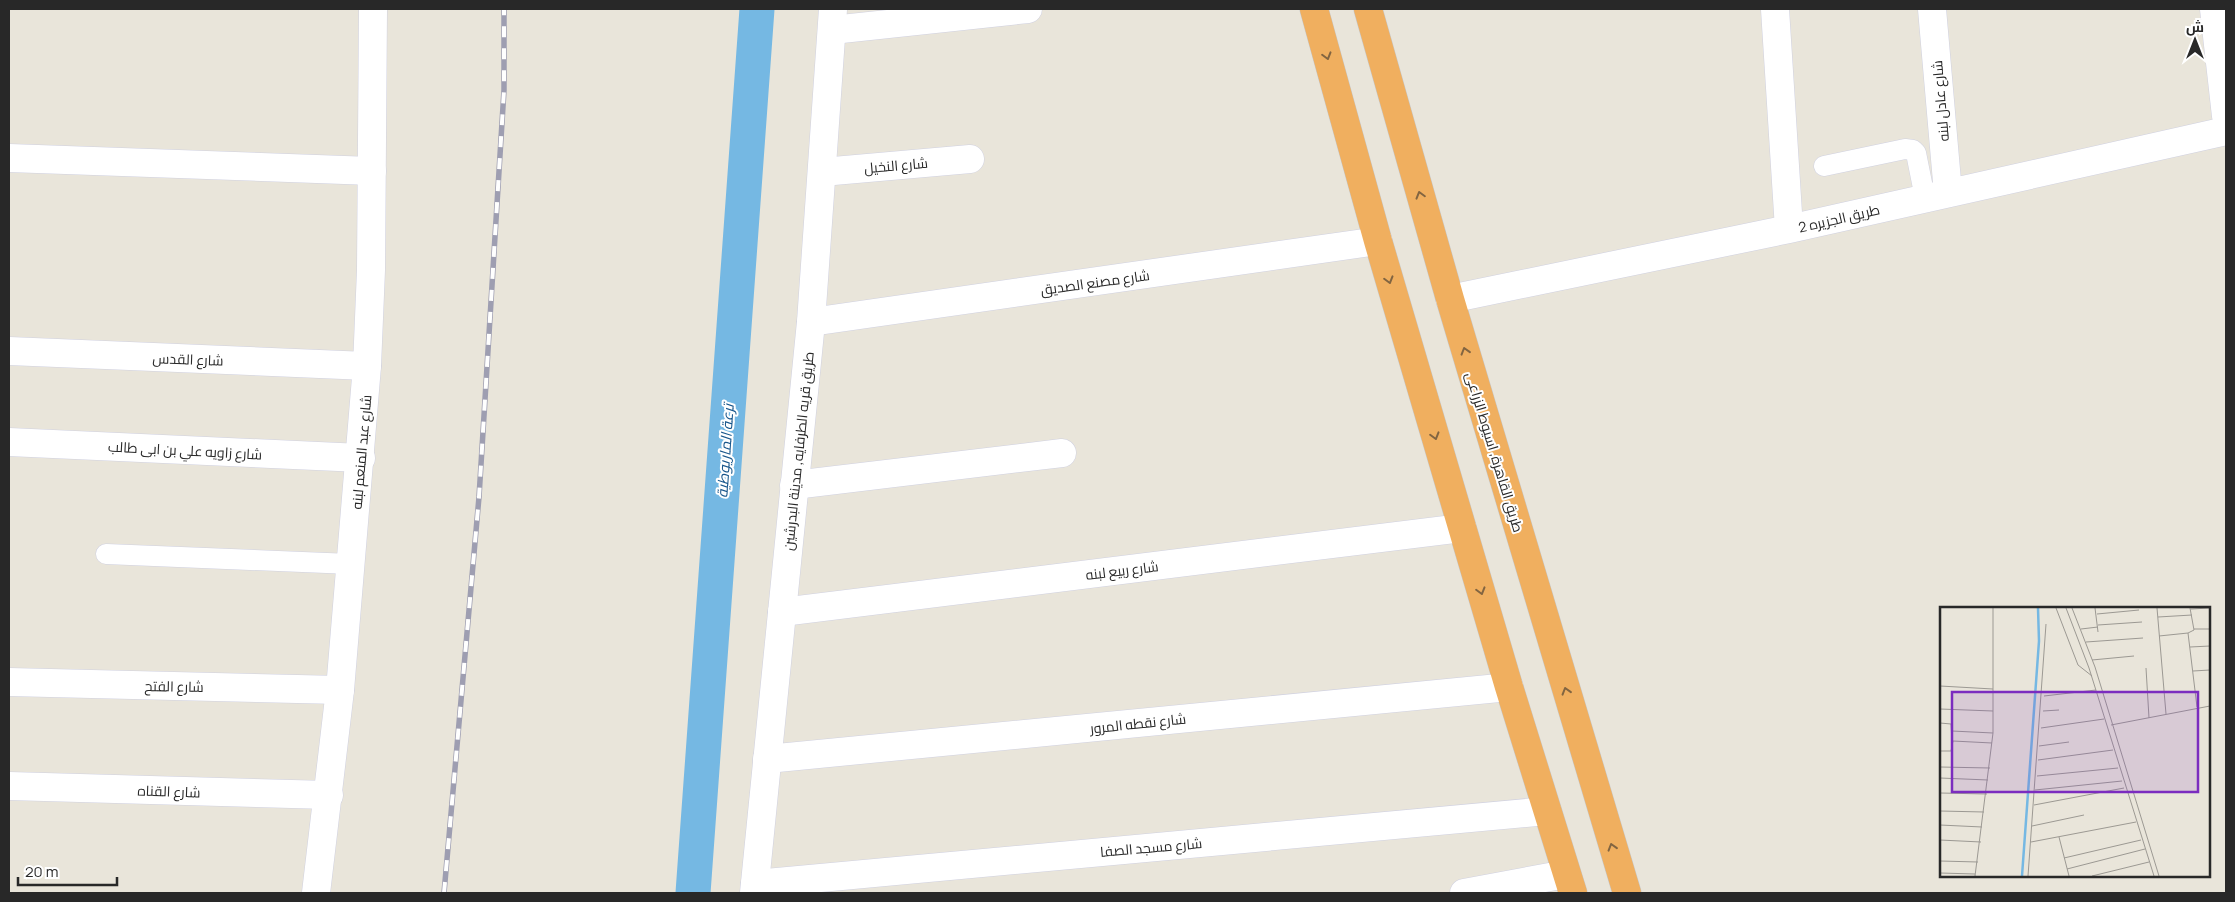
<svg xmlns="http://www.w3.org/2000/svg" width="2235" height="902" viewBox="0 0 2235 902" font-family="Manrope,Cairo,sans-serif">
<rect width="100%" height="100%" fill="#e9e5da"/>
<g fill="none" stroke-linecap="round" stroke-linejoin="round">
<!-- canal -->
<path stroke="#75b8e3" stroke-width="35" d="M693 893 757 9"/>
<!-- lane casing -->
<g stroke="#d0d1e0" stroke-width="21">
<path id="lane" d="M1824 166 1905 149 1913 150 1916 153 1925 198
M106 554 351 564"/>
</g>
<!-- street casing -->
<g stroke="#d0d1e0" stroke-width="29">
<path id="street" d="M1775 9 1789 229
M1932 9 1948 193
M2214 9 2226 116
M832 30 1028 9
M9 158 372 171
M822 172 970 159
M1450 299 1789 229 2226 131
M811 322 1378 241
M9 351 367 366
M9 442 361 458
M794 485 1062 453
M782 612 1462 528
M9 682 340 690
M767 759 1509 687
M9 786 329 795
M755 884 1547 811
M1464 893 1566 874"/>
</g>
<!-- secondary casing -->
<g stroke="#d0d1e0" stroke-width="29">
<path id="secondary" d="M316 893 340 690 367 366 371 270 373 9
M754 893 811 322 833 9"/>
</g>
<!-- highway casing -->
<g stroke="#c7c7c7" stroke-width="29">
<path id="highway" d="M1314 9 1378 241 1509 687 1573 893
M1368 9 1450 299 1627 893"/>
</g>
<!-- lane -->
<use href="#lane" stroke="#fff" stroke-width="20"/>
<!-- street -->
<use href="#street" stroke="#fff" stroke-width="28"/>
<!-- secondary -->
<use href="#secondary" stroke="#fff" stroke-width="28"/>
<!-- highway -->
<use href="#highway" stroke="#f0af5f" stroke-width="28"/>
<!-- rail casing -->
<g stroke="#9e9eb1" stroke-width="5.5">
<path id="rail" d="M444 893 479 497 504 90V9"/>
</g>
<!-- rail -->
<use href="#rail" stroke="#fff" stroke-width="4" stroke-dasharray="11" stroke-linecap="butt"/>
</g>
<!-- one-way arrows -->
<defs><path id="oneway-chevron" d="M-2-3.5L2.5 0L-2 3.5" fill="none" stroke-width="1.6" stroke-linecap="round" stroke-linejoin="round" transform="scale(1.25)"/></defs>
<g stroke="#826541">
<use href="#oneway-chevron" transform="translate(1327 56) rotate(74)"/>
<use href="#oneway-chevron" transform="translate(1420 195) rotate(-106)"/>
<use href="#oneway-chevron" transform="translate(1389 280) rotate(74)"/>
<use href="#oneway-chevron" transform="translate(1465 351) rotate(-107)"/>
<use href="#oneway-chevron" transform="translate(1435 436) rotate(74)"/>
<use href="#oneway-chevron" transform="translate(1481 591) rotate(74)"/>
<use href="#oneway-chevron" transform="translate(1566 691) rotate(-107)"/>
<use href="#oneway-chevron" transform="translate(1612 847) rotate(-107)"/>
</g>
<g text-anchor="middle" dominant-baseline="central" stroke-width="4" stroke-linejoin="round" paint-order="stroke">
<!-- street labels -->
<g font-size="14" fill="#282828" stroke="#fff">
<text transform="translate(1940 101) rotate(-95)">شارع عادل لبنه</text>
<text transform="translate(896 165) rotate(-5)">شارع النخيل</text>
<text transform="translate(1839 218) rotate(-13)">طريق الجزيره 2</text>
<text transform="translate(1095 282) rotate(-8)">شارع مصنع الصديق</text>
<text transform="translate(188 359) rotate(2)">شارع القدس</text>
<text transform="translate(185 450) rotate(3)">شارع زاويه علي بن ابى طالب</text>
<text transform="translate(798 451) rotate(-84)">طريق قريه الطرفايه, مدينة البدرشين</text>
<text transform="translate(361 452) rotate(-85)">شارع عبد المنعم لبنه</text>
<text transform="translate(1495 452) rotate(73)">طريق القاهرة, اسيوط الزراعى</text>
<text transform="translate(1122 570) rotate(-7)">شارع ربيع لبنه</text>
<text transform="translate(174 686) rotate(1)">شارع الفتح</text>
<text transform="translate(1138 723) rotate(-6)">شارع نقطه المرور</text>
<text transform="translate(169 791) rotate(2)">شارع القناه</text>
<text transform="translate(1151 847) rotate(-5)">شارع مسجد الصفا</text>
</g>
<!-- water labels -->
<g font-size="15" font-style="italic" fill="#18568b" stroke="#fff">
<text transform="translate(725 451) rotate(-86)">ترعة الماريوطية</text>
</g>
</g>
<!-- overview -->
<g transform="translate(1940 607)">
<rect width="270" height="270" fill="#e9e5da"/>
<path fill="none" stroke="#75b8e3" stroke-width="2.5" d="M82 269 99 34 98 1"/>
<path fill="none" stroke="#9c9993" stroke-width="1" d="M116 1 138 58 152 69M126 1 149 61 214 269M132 1 155 60 219 269M155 1 158 25M217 1 226 107M250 1 254 23 248 26 257 100M251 2 270 1M157 7 199 3M218 10 252 8M158 18 202 15M141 22 158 20M254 22H270M219 29 248 26M146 35 203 31M250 40 270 39M152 53 194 49M206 61 209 111M253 64 270 63M0 79 53 82M104 89 156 83M0 102 53 104M103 104 119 103M0 116 11 117 12 135M171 118 270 99M101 121 164 112M12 124 53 126M99 139 129 135M0 144H11L13 134 52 136M98 153 173 143M0 160 50 161M97 169 178 161M0 171 48 173M95 183 182 174M0 186 47 187M94 198 184 181M0 204 44 205M0 218 42 220M92 219 144 208M119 230 129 269M0 233 41 235M91 235 196 215M124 251 201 233M0 254 38 255M127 262 205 242M0 266 35 267M35 269 53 126V1M88 269 106 17M152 269 209 255"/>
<path fill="#7b2cbf" fill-opacity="0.15" stroke="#7b2cbf" stroke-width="2.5" d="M12 85H258V185H12Z"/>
<rect width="270" height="270" fill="none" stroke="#282828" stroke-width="2.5"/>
</g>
<!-- border -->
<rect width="2235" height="902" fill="none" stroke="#282828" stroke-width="20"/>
<!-- north arrow -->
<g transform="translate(2195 40)" stroke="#ffffff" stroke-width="4" paint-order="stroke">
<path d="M0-4L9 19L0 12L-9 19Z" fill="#282828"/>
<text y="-8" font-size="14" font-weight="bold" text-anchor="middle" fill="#282828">ش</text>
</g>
<!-- scale -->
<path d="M18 877v8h99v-8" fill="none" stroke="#282828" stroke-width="2.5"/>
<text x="25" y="877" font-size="15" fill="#282828" stroke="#ffffff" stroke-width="4" paint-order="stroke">20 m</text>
</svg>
